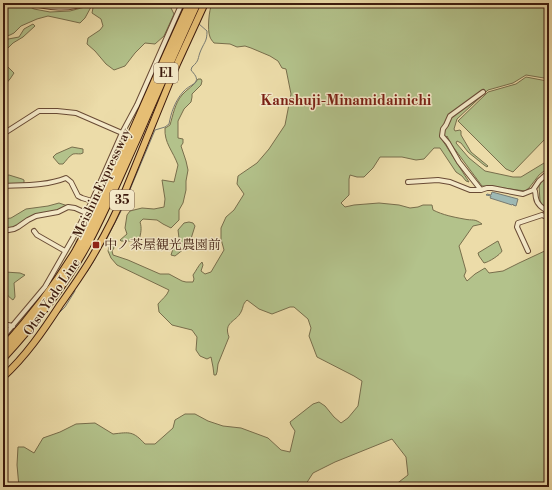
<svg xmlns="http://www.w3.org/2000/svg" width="552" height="490" viewBox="0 0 552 490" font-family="'Libre Bodoni','Noto Serif JP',serif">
<rect width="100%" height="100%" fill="#ecdca9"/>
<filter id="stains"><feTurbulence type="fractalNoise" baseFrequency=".005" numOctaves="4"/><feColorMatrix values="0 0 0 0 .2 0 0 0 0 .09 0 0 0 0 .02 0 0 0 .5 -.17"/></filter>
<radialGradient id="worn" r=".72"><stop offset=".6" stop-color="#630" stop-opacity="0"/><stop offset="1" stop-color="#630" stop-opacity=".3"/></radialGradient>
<!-- green -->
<path fill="#b3c28b" stroke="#786e4c" d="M3 3H23L34 9 50 12 70 11 85 7 92 3H167L169 4 174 14 164 36 155 44 145 43 135 53 125 66 114 70 106 64 95 51 87 44 88 38 100 30 103 26 101 19 92 13 93 8 91 7 85 18 80 23 62 19 48 16 37 19 21 26 14 33 10 35 3 37Z
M212 3H549V127L546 128V138L513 172 506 169 458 121 488 92 516 84 526 77 547 81 544 78 526 75 513 83 488 90 457 119 454 129 455 131 460 130 461 131V135L471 152 488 166 487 167 484 165 468 152 461 143 457 141 456 143 469 158 485 171 513 177H521L549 160V167L539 175 529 188 525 191 489 186H482L451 144 447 136 443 141 469 182 466 181 462 176 456 172 440 148H434L424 159 416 160 402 157H380L373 168 364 177H357L350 175 349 179V195L341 203 345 207 354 205 379 203 399 205 410 208 418 207 423 205H432L433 210C443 215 453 217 464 219 473 221 474 218 482 224L473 226 459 246 466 271 464 276 467 281 475 274 485 268 489 273 503 271 519 263 549 249V487H395V485L408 475 406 457 392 439 335 462 313 473 304 487H19L17 465 18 447H24L34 453 43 438 60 432 76 424 95 423 113 434C130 432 133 431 145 444H155L173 428 175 420 185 414H195L208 421 223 426 241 428 268 438 281 450 290 452 295 431 291 425 290 422 313 404 319 402 325 406 334 417 341 423 348 418 358 406 362 381 354 376 317 357 309 336 311 328 308 319 294 307H290L272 314 259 309 247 300C242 305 244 306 241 312 236 322 223 322 229 337L218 364 217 372 216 375H214L213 367 211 357 207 359 200 356 196 350 197 337 192 330 172 325 159 312 158 304C162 299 167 296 169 290L117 265 111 258 108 251 109 247 112 246 114 247V248L112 251 113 255 128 260 160 274H169L182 281 186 282H193L194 279 193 275C196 271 198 266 202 262L203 265 201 271 205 274 211 272 224 250 221 239V228L226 217 234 210 244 194 237 184 238 176 257 163 269 149 285 125 291 94 286 69 282 68 278 61 270 56 251 48 245 46 237 47 230 44 214 43C213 42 210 38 210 37 207 30 209 10 212 3Z
M33 24 35 26 23 37 13 43 7 49 4 63 14 73 10 79 3 87V40L19 37 24 29Z
M198 79H201L202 81 201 85 192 94V97L191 102 184 109 178 121V138L183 139V143L181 146 186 161 188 170 186 181V190L183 203 179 210V220L171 228 163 224 157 220 143 219 140 222C142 228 141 233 139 240L134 241H121L120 240 127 234 125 228 127 215 130 211 142 208 154 209 164 207 165 199 162 180 174 182 178 165C173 151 164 143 165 128L167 127 170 125C173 115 175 103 182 95 187 89 194 86 198 79Z
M72 147 83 149V153C80 155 77 153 73 154 69 156 66 161 63 164H59L53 157 56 154Z
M9 175 22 179 24 180V183L20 185 3 184V176Z
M549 176V209L542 205 540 201 539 186 542 181Z
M59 203 68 206 59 211 38 215 27 223 7 229 4 234 5 243 3 246V219L11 218 26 209 48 206Z
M189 222 193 223 195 226 189 245 175 256 171 255 174 246 179 238 178 230 184 223Z
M498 241 502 251C500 255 489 262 484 263L479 256 478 253 496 242Z
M3 270 5 272 20 273 25 275 14 283 15 297 13 300C9 298 7 293 3 291Z"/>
<!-- water -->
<path fill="#9eb9b4" stroke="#777a72" d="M492 192 518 199 516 206 513 205V204L512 205 490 198 491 196 486 195 487 194 491 195Z"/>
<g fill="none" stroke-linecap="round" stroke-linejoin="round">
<!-- stream -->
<path stroke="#777a72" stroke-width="1" d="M105 242 121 211 155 130 165 127 169 124C171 113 175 101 183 92 186 88 191 86 195 83 199 78 194 74 191 70L192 67C200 60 197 59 201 50 205 41 207 41 207 31L199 24
M87 272 95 259
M59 313 65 307 75 291"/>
<!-- minor-tunnel -->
<path stroke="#c9b58a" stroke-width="4" stroke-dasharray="4 2" stroke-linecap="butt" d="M76 240 91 248"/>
<!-- minor casing -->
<g stroke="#694b35" stroke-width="6">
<path id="minor" d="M33 3C45 8 72 10 84 3
M483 92 450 116 446 125 443 129 442 136 448 143 459 162 481 190 487 188H492L523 194 533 190 539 181 549 172
M3 134 39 111H57L76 113 122 133H127
M408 182 438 180 450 182 470 190H481
M3 186C24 185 46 186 66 178L71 182 78 196 82 198 92 201
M534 189C536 192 535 194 536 198 537 205 543 208 549 212
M3 231 14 229 18 227 28 220 36 216 58 212 68 207 75 208 86 213
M34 231 37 235 65 251
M528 251 517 227 518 223 542 215 549 218
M3 303 5 300 4 297
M3 324 13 326
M3 337 45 287 73 238 92 201 122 133 137 105 182 3"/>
</g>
<!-- primary casing -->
<g stroke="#3d1b0e" stroke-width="8">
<path id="primary" d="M3 377C26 356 43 331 60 305 72 288 85 270 95 252 106 233 116 214 124 194L177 64 205 3"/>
</g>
<!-- motorway casing -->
<g stroke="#3d1b0e" stroke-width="9">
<path id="motorway" d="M3 348C30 318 55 286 76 251 97 213 114 173 132 133 151 90 170 46 190 3
M3 358C36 322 66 284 89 241 107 207 122 171 138 136 157 92 177 47 197 3"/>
</g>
<!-- minor -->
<use href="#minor" stroke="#f3e8c7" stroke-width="4"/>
<!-- primary -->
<use href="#primary" stroke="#e6be74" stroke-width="6"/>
<!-- motorway -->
<use href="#motorway" stroke="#e6be74" stroke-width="7"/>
</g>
<!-- markers -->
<rect fill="#8f2418" stroke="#f3e8c7" stroke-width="1.5" x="92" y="241" width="8" height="8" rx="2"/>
<g text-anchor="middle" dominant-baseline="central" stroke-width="3" stroke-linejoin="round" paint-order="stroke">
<!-- shield labels -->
<g fill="#f3e8c7" stroke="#745846" stroke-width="1">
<rect x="154" y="63" width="24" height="20" rx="3"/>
<rect x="110" y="190" width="24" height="20" rx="3"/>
</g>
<g font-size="12" font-weight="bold" fill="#3d1b0e">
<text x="166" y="73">E1</text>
<text x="122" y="200">35</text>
</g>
<!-- street labels -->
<g font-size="13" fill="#3d1b0e" stroke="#f3e8c7">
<text transform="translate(102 183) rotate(-65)">Meishin Expressway</text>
<text transform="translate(52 297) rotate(-56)">Otsu Yodo Line</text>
</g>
<!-- poi labels -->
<g font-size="13" fill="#3d1b0e" stroke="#f3e8c7" text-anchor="start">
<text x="104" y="245">中ノ茶屋観光農園前</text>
</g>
<!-- neighbourhood labels -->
<g font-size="14" font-weight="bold" fill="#7a1f14" stroke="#f3e8c7">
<text x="346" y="101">Kanshuji-Minamidainichi</text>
</g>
</g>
<!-- margin -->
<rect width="552" height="490" fill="none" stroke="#ecdca9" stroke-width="16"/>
<rect x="4" y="4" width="544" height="482" fill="none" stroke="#3d1b0e" stroke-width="2"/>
<rect x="8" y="8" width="536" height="474" fill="none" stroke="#3d1b0e"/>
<rect width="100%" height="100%" filter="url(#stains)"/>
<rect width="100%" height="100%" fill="url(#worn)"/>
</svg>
